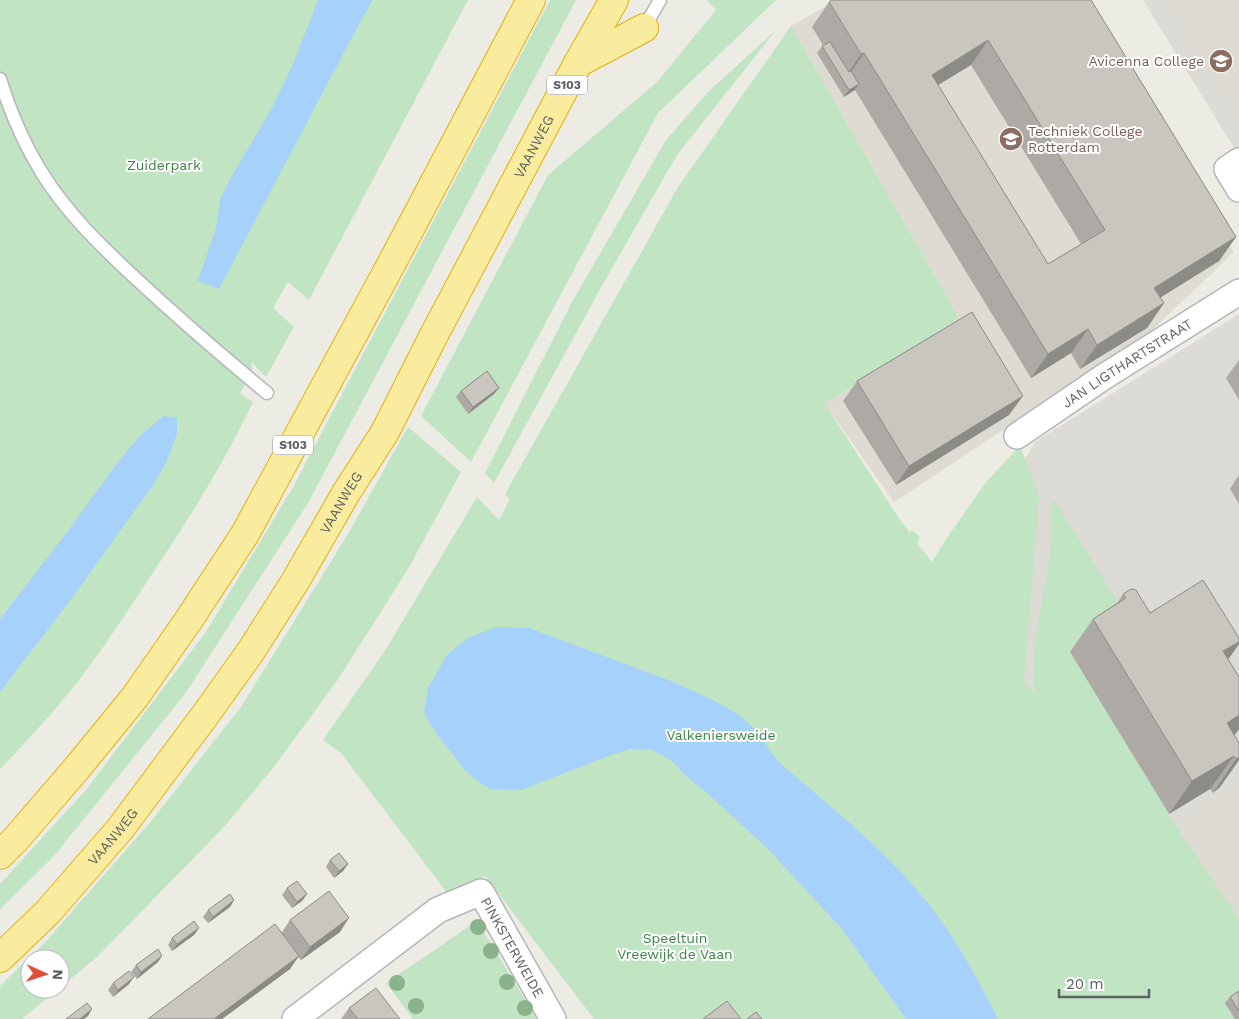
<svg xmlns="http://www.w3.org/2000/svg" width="1239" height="1019" viewBox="0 0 1239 1019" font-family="'Work Sans',sans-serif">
<rect width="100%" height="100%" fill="#edece4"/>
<!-- industrial -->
<path fill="#dcdbd6" d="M1143 0H1239V156Z
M1239 314V996L1005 727 1009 488 1035 442Z"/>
<!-- education -->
<path fill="#dddbd2" d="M837 0H1080L1234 252 1149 333 894 502 825 404 959 318 791 26Z
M1167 0H1239V121Z
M1239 782V919L1174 823Z"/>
<!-- green -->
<path fill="#c1e4c3" d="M0 0H468L309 300 288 282 273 308 294 327 266 377 252 362 251 374 240 394 253 402C227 457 195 509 162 559 134 601 107 644 76 684 52 714 26 742 0 769Z
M550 0H576L308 503 185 694 53 857 0 909V884L86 790 206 632 292 489Z
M707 0H776L658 113 471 462 421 416 548 175 657 82 716 10Z
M791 26 959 318 825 404 898 517 910 533 912 530 920 537 917 543 932 562 946 539 987 481 1020 446 1039 496 1024 681 1036 695C1029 652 1042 608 1048 566 1052 544 1052 520 1053 498L1124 612 1070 652 1174 823 1239 919V1019H594L485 876 448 894 341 753 323 740 386 649 477 497 499 520 510 499 505 494 678 187Z
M776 30 677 155 603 284 494 483 485 473 572 302 666 140 709 91Z
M408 427 461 472 408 569 337 681 273 768 223 828 97 957 60 988V959H30V989H58L22 1019H0V986L48 939 152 820 241 707 348 534Z
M477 921 537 1019H413L386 983Z"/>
<!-- water -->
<path fill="#a6d1fb" d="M318 0H373L359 24 219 289 198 281 216 228 220 200 229 181 272 108 293 64Z
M163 416 177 418V433L166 463 153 485 72 598 0 692V619L68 531 118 462 140 436Z
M496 627 529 628 671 681 713 700 739 715 758 732 770 751 782 765C834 810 889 853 931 907 958 942 978 980 998 1019H906L841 928 767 848 706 792 687 777 672 761 652 750 630 749 611 755 521 790 490 789 469 775 438 736 424 713 428 688 447 655 468 638Z"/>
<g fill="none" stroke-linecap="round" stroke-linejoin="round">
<!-- service casing -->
<g stroke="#b4b6ba" stroke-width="15">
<path id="service" d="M644 28 660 0
M0 79C10 111 24 144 42 173 66 212 99 244 132 275 176 316 221 355 267 393"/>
</g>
<!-- minor casing -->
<g stroke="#b4b6ba" stroke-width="28">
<g id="minor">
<path d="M1239 161 1227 169 1239 189"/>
<path id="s1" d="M1017 436 1105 376 1239 292"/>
<path id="s2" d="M295 1019 438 910 481 892 553 1019"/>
</g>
</g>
<!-- trunk casing -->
<g stroke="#e6b00b" stroke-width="30">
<g id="trunk">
<path d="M578 63 644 28"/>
<path d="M0 855 15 840 77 768 135 697 188 621 245 534 394 259 531 0"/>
<path id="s3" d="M0 958 47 913 120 829 206 714 251 651 296 580 346 493 385 432 435 333 578 63 614 0"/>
</g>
</g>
<!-- service -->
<use href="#service" stroke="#fff" stroke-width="12"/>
<!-- minor -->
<use href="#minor" stroke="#fff" stroke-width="25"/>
<!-- trunk -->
<use href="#trunk" stroke="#faec9e" stroke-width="28"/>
</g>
<!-- trees -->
<g fill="#8ab38b">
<circle cx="478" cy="927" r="8"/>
<circle cx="491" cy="951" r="8"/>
<circle cx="507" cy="982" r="8"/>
<circle cx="397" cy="983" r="8"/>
<circle cx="416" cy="1006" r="8"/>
<circle cx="525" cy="1008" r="8"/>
</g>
<!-- wall -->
<path fill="#adaaa5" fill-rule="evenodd" d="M1091 0 1236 237 1219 261 1160 298 1164 303 1147 328 1080 369 1071 353 1031 378 855 90 844 97 817 53 823 45 812 27 829 2ZM971 65 1081 244 1048 264 938 85Z
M1239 360V400L1226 378Z
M857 381 1009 415 896 485 843 401Z
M499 388 494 394 468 414 456 397 461 391Z
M1239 475V504L1230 489Z
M1123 594 1150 613 1239 638V644L1228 659 1239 677V729L1234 735 1239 743V760L1220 787 1213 793 1210 789 1169 814 1070 652 1093 619 1117 603Z
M330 860 348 864 343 871 334 878 326 867Z
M287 888 307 894 302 901 292 908 282 895Z
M234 900 230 907 208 923 203 917 208 910Z
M290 920 340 932 301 960 298 957 290 969 222 1019H148L282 932Z
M199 928 194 935 172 951 168 945 172 938Z
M158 962 137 979 131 972 136 965Z
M113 983 129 984 113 997 108 990Z
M1239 991V1019H1235L1225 1003 1230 997Z
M349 1008 400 1019H341Z"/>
<!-- shaded-wall -->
<path fill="#8d8b86" d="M988 40 971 65 915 99 932 75Z
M864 53 847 78 844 79 861 54Z
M859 84 855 90 844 97 849 90Z
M1236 237 1219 261 1137 312 1154 288Z
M1164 303 1147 328 1080 369 1097 345Z
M1088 329 1071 353 1031 378 1048 354Z
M499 388 494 394 468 414 473 407Z
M1023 396 1009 415 896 485 909 466Z
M1239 642V644L1218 674 1223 651Z
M1239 715V729L1233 737 1227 723Z
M1234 756 1210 789 1169 814 1192 781Z
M1239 757V760L1220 787 1213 793 1236 759Z
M348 864 343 871 334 878 339 871Z
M307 894 302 901 292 908 297 902Z
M234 900 230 907 208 923 213 917Z
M349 918 340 932 301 960 310 947Z
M199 928 194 935 172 951 177 944Z
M162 956 158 962 137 979 141 972Z
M299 956 290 969 222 1019H214Z
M134 977 129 984 113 997 118 990Z
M92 1009 88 1016 84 1019H80Z"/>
<!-- building -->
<path fill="#c9c6c0" stroke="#8d8b86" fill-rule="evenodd" d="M832 0H1091L1236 237 1154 288 1164 303 1097 345 1088 329 1048 354 872 66 864 53 861 54 829 2ZM988 40 1105 230 1048 264 932 75Z
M830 42 849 72 851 71 859 84 849 90 822 46Z
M972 312 1023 396 909 466 857 381Z
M487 371 499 388 473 407 461 391Z
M1203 580 1239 638V642L1223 651 1239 677V715L1227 723 1239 743V757L1236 759 1234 756 1192 781 1093 619 1126 598 1123 594 1131 589 1136 590 1150 613Z
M339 853 348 864 339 871 330 860Z
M297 881 307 894 297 902 287 888Z
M329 891 349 918 310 947 290 920Z
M230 894 234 900 213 917 208 910Z
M194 921 199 928 177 944 172 938Z
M275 924 299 956 214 1019H148Z
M158 949 162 956 141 972 136 965Z
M129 971 134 977 118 990 113 983Z
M376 988 400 1019H358L349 1008Z
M1239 991V1011L1230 997Z
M727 1001 741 1019H703Z
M87 1003 92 1009 80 1019H66Z
M756 1012 762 1019H747Z"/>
<!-- icons -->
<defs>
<g id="school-disc" transform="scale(1.25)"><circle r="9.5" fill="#8d6e63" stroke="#fff"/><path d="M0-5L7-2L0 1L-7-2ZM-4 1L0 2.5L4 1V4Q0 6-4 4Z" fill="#fff"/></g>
<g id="university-disc" transform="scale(1.25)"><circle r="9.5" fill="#8d6e63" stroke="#fff"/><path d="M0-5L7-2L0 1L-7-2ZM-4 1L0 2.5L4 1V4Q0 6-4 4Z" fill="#fff"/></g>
</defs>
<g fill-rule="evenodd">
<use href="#school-disc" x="1221" y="61"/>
<use href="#university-disc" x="1011" y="139"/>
</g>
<g text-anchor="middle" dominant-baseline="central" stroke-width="4" stroke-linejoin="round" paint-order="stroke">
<!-- shield labels -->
<g fill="#fff" stroke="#8d8f92" stroke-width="1">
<rect x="547" y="75.5" width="40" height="19" rx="4"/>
<rect x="273" y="435.5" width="40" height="19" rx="4"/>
</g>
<g font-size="12" font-weight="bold" fill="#5c5f63">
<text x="567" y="85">S103</text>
<text x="293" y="445">S103</text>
</g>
<!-- education labels -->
<g font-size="14" fill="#785e54" stroke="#fff" text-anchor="end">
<text x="1204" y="61">Avicenna College</text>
<text x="1028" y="131" text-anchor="start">Techniek College<tspan x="1028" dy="16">Rotterdam</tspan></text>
</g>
<!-- street labels -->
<g font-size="14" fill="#5c5f63" stroke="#fff">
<text stroke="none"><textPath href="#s3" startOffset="976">VAANWEG</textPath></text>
<text stroke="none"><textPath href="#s1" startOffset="132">JAN LIGTHARTSTRAAT</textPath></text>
<text stroke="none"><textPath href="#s3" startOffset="571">VAANWEG</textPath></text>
<text stroke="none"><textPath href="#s3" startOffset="166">VAANWEG</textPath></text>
<text stroke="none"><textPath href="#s2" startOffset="290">PINKSTERWEIDE</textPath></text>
</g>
<!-- park labels -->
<g font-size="14" fill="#398542" stroke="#fff">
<text x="164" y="165">Zuiderpark</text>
<text x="721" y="735">Valkeniersweide</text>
<text x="675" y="938">Speeltuin<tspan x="675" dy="16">Vreewijk de Vaan</tspan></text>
</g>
</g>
<!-- north arrow -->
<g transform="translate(45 974) rotate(93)"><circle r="24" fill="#ffffff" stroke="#bebfc1"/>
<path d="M0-4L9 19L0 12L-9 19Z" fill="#e14e36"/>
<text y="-8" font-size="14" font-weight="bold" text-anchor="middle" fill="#5c5f63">N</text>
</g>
<!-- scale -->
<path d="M1059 989v8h90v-8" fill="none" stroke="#5c5f63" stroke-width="2.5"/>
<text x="1066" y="989" font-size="15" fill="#5c5f63" stroke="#ffffff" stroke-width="4" paint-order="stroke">20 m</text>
</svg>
